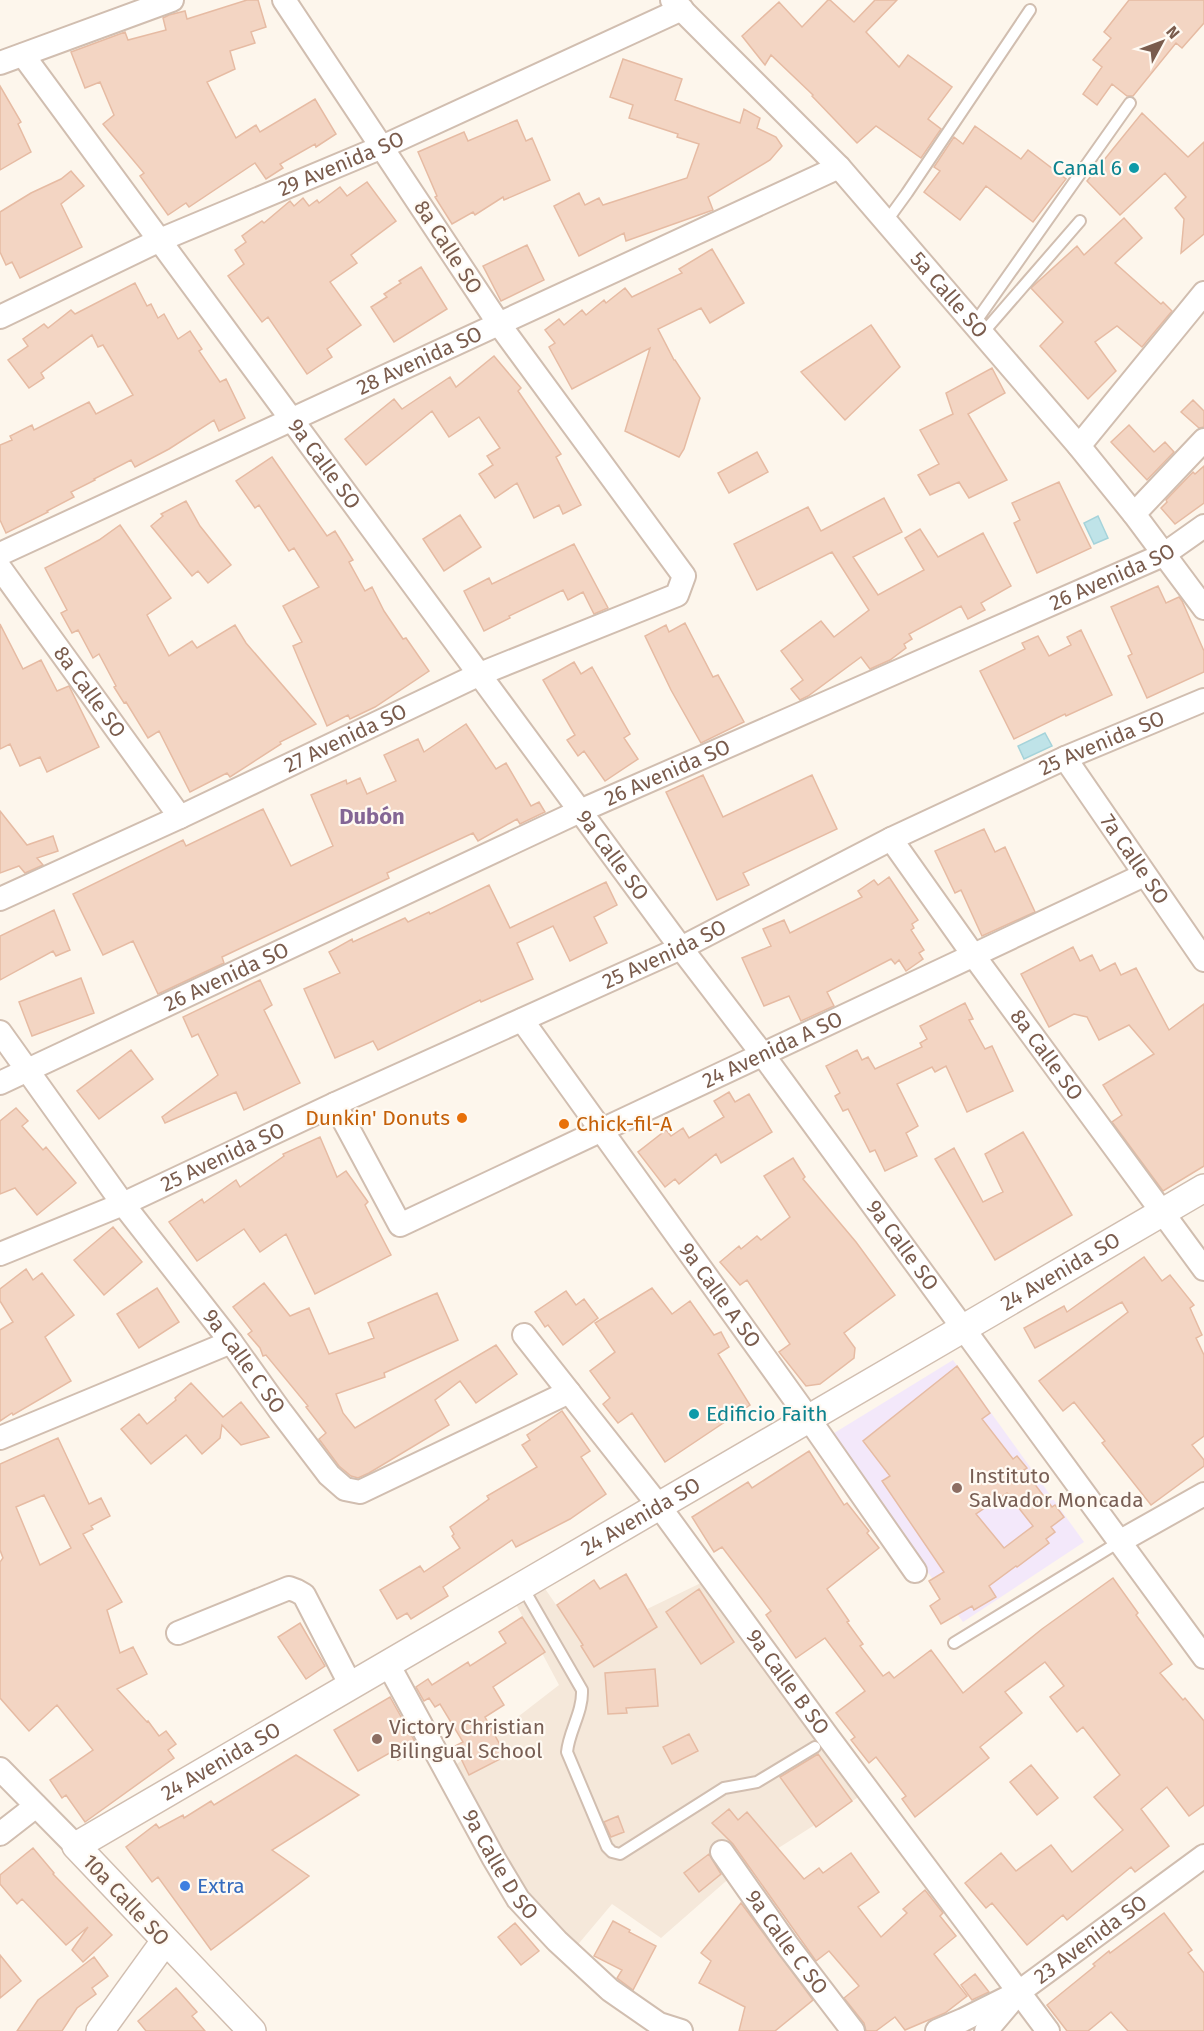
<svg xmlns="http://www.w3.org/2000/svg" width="1204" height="2031" viewBox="0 0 1204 2031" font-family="'Fira Sans',sans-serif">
<rect width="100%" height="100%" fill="#fdf6ec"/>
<!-- residential -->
<path fill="#f5e8da" d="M537 1577 581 1641 705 1581 868 1791 725 1882 661 1938 612 1904 575 1948 522 1895 453 1767 559 1685 510 1593Z"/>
<!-- education -->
<path fill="#f3e8fa" d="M953 1360 1084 1542 963 1622 831 1435Z"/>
<!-- water -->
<path fill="#bfe3e8" stroke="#a5d3da" stroke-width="1.5" d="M1098 516 1108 538 1094 544 1084 523Z
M1045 733 1052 746 1024 759 1018 746Z"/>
<!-- building -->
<path fill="#f3d5c3" stroke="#e6bba3" stroke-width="1.5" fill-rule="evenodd" d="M247 0H258L266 27 251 32 255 43 230 51 235 69 207 82 236 138 256 125 260 132 315 99 336 134 316 147 315 144 280 164 283 168 266 179 255 163 189 207 186 203 168 215 140 176 144 173 103 124 114 115 100 82 85 88 71 52 125 32 128 40 166 30 163 18 169 15 185 11 187 19Z
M828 0H830L854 22 875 0H897L866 32 899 67 908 55 952 87 928 119 941 129 921 158 876 126 857 143 812 96 813 95 771 55 765 65 742 36 779 2 802 27Z
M1129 0H1204V23L1182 48 1176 43 1133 96H1127L1112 84 1097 105 1083 94 1102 67 1093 60 1111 38 1104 32Z
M623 59 682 79 675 100 740 123 744 109 760 118 757 128 776 137 782 146 770 160 708 197 713 210 626 241 624 233 579 256 554 206 579 193 585 205 599 198 603 205 687 178 699 144 677 137 678 134 629 118 633 105 610 97Z
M0 86 21 122 18 124 31 152 0 170Z
M1142 113 1188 157 1204 142V234L1181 253 1184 219 1175 208 1186 197 1165 173 1120 215 1087 181Z
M517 120 526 141 532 138 550 180 504 200 503 197 475 215 473 212 452 224 435 197 437 196 418 152 464 132 468 141Z
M975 126 1021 159 1028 150 1066 179 1033 222 986 186 960 220 924 192 940 171 934 167 954 137 963 144Z
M71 171 84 186 61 204 82 247 20 278 12 262 6 265 0 252V212L31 193 61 179Z
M367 182 396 221 351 255 357 263 330 282 361 325 327 349 332 357 307 374 268 317 262 322 228 276 244 264 235 250 246 242 242 236 262 221 264 223 290 201 294 206 303 198 309 206 317 200 319 203 340 187 347 196Z
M1124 218 1142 238 1115 263 1161 304 1163 302 1172 311 1142 347 1117 326 1095 342 1116 371 1088 399 1040 346 1063 322 1031 288 1077 246 1084 255Z
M527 245 544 280 501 301 483 266Z
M712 249 744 303 710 323 701 308 658 329 674 360H675L700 398 684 449 679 457 625 431 650 348 572 389 549 347 555 343 545 330 559 319 564 325 582 310 586 315 604 300 606 303 625 288 632 297 682 273 679 269Z
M421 267 447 309 394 342 371 307 387 297 384 294 401 283 399 281Z
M135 283 147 306 151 304 158 318 164 314 178 339 190 331 202 349 199 351 220 382 226 379 245 418 219 431 214 420 169 449 135 467 131 460 94 479 95 480 71 492 74 497 47 511 48 512 6 533 0 520V445L12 440 10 436 32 425 34 430 89 402 96 414 133 395 103 345 98 347 92 335 41 373 44 378 29 388 8 360 28 346 23 339 44 324 48 328 71 310 75 314Z
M871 325 900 367 845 420 801 372Z
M494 356 521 388 518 391 561 454 556 457 581 505 563 514 559 505 534 518 517 483 495 498 479 474 493 465 487 456 500 448 479 417 449 437 432 411 366 465 345 439 394 399 402 409 450 377 456 387Z
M992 368 1005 393 968 414 1007 480 969 498 959 482 930 495 918 475 939 464 920 430 953 414 946 393Z
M1193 400 1204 411V427L1199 428 1181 412Z
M1129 425 1154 452 1165 442 1174 452 1147 480 1111 442Z
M757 452 768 472 729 493 718 473Z
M272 457 327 536 335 531 353 560 349 562 365 591 372 587 384 611 403 639 406 638 429 671 375 707 350 719 348 715 327 726 293 646 302 642 283 606 319 587 294 548 289 551 259 505 255 508 236 481Z
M1204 466V503L1175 524 1161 508 1167 502 1166 500 1193 472 1195 474Z
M1059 482 1091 548 1037 573 1014 523 1020 520 1012 503Z
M884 498 902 532 853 557 878 595 924 570 905 538 920 529 938 557 983 533 1011 586 981 603 985 610 968 619 961 606 909 634 912 639 904 644 906 648 890 660 870 669 861 657 808 696 800 700 791 689 803 680 781 651 821 621 834 637 869 610 832 552 757 590 734 544 808 507 821 531Z
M186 501 200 526 231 565 208 583 198 571 192 576 151 526 163 516 161 514Z
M460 515 481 547 444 571 423 539Z
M120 525 171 598 147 615 169 656 192 641 197 648 235 625 246 643 316 724 280 742 281 744 230 777 227 773 190 792 159 731 148 738 126 702 124 703 114 687 116 686 99 654 93 658 78 630 72 633 61 613 67 610 45 568 99 540Z
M574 544 608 608 594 614 583 592 568 600 563 590 509 616 510 618 484 631 464 591 489 578 492 584Z
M1158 586 1166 603 1179 597 1182 601 1204 651V672L1147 698 1128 656 1132 654 1111 607Z
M685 623 713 677 718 675 744 722 701 743 671 690 645 636 666 625 669 632Z
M0 624 23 669 41 660 57 691 69 686 99 747 47 772 40 757 20 766 10 744 0 749Z
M1081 630 1112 695 1066 716 1065 714 1014 739 980 671 1025 649 1022 643 1038 636 1049 656 1071 645 1067 637Z
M574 662 581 674 592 667 630 734 624 738 638 759 605 781 584 751 578 756 567 740 575 735 543 680Z
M466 724 496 769 506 763 531 806 539 802 545 812 520 824 517 819 478 841 473 833 387 873 389 878 222 957 224 963 158 994 133 941 103 955 73 894 183 840 186 846 263 809 291 866 333 846 311 795 346 780 347 784 360 778 367 794 396 781 384 755 418 739 424 752Z
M703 775 723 817 812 775 837 829 743 873 749 885 717 900 666 792Z
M0 811 27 845 53 836 58 851 37 858 43 865 25 873 19 866 0 873Z
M984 829 995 852 1005 847 1035 912 982 936 961 890 955 893 935 851Z
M889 877 918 920 912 924 914 928 911 930 924 950 919 953 923 959 906 971 899 960 895 964 891 959 827 992 834 1006 801 1021 789 996 764 1006 742 958 771 946 763 929 784 920 790 933 862 897 858 891 874 880 878 885Z
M606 882 617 905 594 917 607 943 570 961 553 926 517 943 533 979 481 1002 480 1000 378 1050 373 1041 335 1058 304 989 340 973 329 952 352 939 353 942 405 918 408 922 429 912 430 914 489 885 510 928Z
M54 910 70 950 56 956 53 951 0 980V936Z
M1073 947 1080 961 1092 955 1100 971 1115 963 1121 975 1136 968 1169 1030 1204 1004V1166L1163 1191 1112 1122 1122 1115 1103 1085 1154 1054 1129 1025 1099 1040 1087 1017 1074 1014 1049 1027 1021 974Z
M81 978 94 1013 32 1036 19 1002Z
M260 980 272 1005 264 1010 300 1083 244 1110 236 1092 165 1123 162 1117 218 1075 198 1034 192 1037 183 1017Z
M965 1003 973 1019 969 1020 985 1049 992 1046 1013 1091 967 1112 946 1066 935 1072 932 1067 897 1084 918 1126 906 1133 917 1156 885 1171 875 1150 870 1152 848 1109 843 1111 835 1096 840 1093 826 1066 857 1050 862 1060 868 1057 875 1069 922 1047 920 1043 927 1039 920 1026Z
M131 1050 153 1079 99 1119 77 1091Z
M729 1092 735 1102 749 1094 772 1132 721 1163 716 1154 679 1184 675 1179 665 1187 638 1152 666 1130 671 1136 683 1128 689 1138 724 1117 714 1101Z
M16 1108 28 1121 22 1126 43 1150 46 1147 76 1183 37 1215 15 1188 0 1194V1121Z
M1023 1132 1072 1215 995 1260 935 1159 954 1148 983 1202 1003 1192 985 1154Z
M320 1137 337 1177 346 1171 368 1202 365 1205 391 1255 315 1294 286 1234 260 1252 244 1229 197 1261 169 1222 202 1199 204 1203 236 1180 240 1187 284 1156 283 1154Z
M793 1158 805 1177 803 1179 856 1242 895 1295 844 1333 855 1348 854 1358 820 1384 806 1386 779 1352 790 1344 747 1280 740 1285 720 1262 739 1246 741 1249 757 1236 761 1240 790 1217 764 1176Z
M113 1227 142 1262 104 1295 74 1260Z
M1144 1257 1162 1281 1170 1275 1194 1305 1190 1308 1202 1335 1196 1338 1204 1355V1436L1192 1445 1204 1460V1466L1151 1505 1102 1443 1105 1441 1074 1402 1063 1411 1039 1381 1128 1312 1122 1302 1035 1348 1024 1328 1064 1306 1067 1312Z
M26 1269 33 1280 42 1273 74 1315 45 1337 71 1381 13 1415 12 1413 0 1421V1330L13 1322 0 1301V1289Z
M264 1283 290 1316 309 1308 329 1354 374 1338 368 1323 437 1293 458 1340 384 1373 385 1377 336 1394 343 1413 355 1428 496 1345 517 1374 476 1403 460 1381 435 1400 449 1425 369 1473 358 1478 351 1476 339 1466 319 1439 326 1433 306 1407 308 1406 266 1355 263 1356 260 1348 248 1334 252 1331 233 1307Z
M157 1288 179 1322 139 1348 117 1314Z
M652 1288 672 1314 690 1301 714 1335 721 1332 729 1347 718 1354 750 1405 665 1462 632 1413 618 1423 603 1404 610 1398 590 1371 615 1352 595 1323Z
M566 1291 576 1305 584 1299 598 1318 563 1345 548 1325 545 1327 535 1312Z
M957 1366 990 1413 982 1419 1013 1459 1017 1456 1027 1468 1024 1470 1052 1507 1055 1505 1064 1517 1051 1527 1055 1532 1046 1539 1049 1543 1017 1567 1016 1566 989 1586 996 1597 974 1610 972 1606 941 1624 930 1606 940 1599 929 1581 944 1572 882 1481 890 1476 863 1441ZM1007 1493 1033 1526 1004 1548 976 1514Z
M191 1383 223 1417 241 1402 269 1437 241 1445 222 1425 220 1438 202 1454 186 1435 151 1464 121 1429 139 1414 147 1424 176 1400 175 1398Z
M562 1411 590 1451 581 1457 606 1494 570 1519 516 1547 512 1540 443 1587 448 1596 411 1619 407 1613 397 1619 380 1590 420 1566 424 1572 460 1548 452 1536 454 1534 450 1527 489 1499 487 1496 537 1467 522 1445 530 1440 527 1435Z
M58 1438 89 1504 101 1498 110 1516 91 1526 93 1529 83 1534 122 1602 107 1610 120 1653 133 1647 147 1674 117 1689 147 1722 148 1721 159 1736 166 1731 176 1744 168 1750 174 1758 85 1822 66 1795 62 1798 50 1780 93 1750 57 1705 29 1731 0 1698V1562L3 1558 0 1550V1464ZM44 1495 71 1548 40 1565 16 1507Z
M809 1451 844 1505 847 1503 869 1531 867 1533 879 1548 827 1589 849 1621 847 1622 863 1644 860 1646 883 1676 889 1672 894 1678 931 1650 963 1693 1042 1629 1113 1578 1138 1613 1136 1615 1172 1664 1160 1673 1183 1700 1185 1698 1204 1721V1805L1189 1816 1167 1787 1141 1809 1169 1846 1135 1872 1131 1867 1067 1920 1063 1915 1027 1945 992 1903 986 1908 965 1883 1001 1853 1016 1871 1051 1845 1072 1872 1123 1830 1094 1797 1120 1775 1083 1727 1077 1732 1050 1697 1064 1686 1045 1662 1005 1692 1022 1713 980 1747 989 1758 915 1817 902 1799 906 1796 876 1757 869 1763 851 1740 855 1737 836 1713 865 1691 825 1638 796 1658 766 1615 771 1611 722 1547 714 1552 692 1517 748 1482 752 1488Z
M626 1574 657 1627 594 1667 581 1646 583 1645 557 1605 594 1580 600 1589Z
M699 1589 734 1642 701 1664 666 1612Z
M522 1617 545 1652 493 1687 504 1705 485 1717 506 1756 469 1775 455 1746 463 1742 440 1704 435 1707 429 1698 424 1701 416 1687 428 1679 432 1685 468 1662 470 1666 506 1643 499 1632Z
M300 1623 325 1666 306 1679 278 1637Z
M655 1669 658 1706 626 1708 627 1713 608 1714 605 1673Z
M390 1697 419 1749 398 1760 393 1751 358 1771 334 1730Z
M689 1734 698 1751 672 1764 663 1747Z
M818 1754 852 1801 816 1827 780 1777Z
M296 1755 359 1795 272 1850 309 1876 211 1950 158 1877 152 1882 126 1847 156 1824 159 1828 183 1815 184 1818 211 1801 214 1805Z
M1031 1765 1058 1798 1037 1815 1010 1782Z
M729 1809 738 1820 747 1812 804 1879 819 1868 823 1873 851 1853 879 1892 858 1907 881 1937 907 1913 903 1909 925 1890 943 1913 940 1916 956 1936 934 1954 967 1996 945 2013 905 2030 895 2017 876 2031H866L864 2023 844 1998 859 1986 829 1951 816 1961 733 1844 712 1823Z
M618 1816 624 1832 611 1837 604 1822Z
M33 1848 54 1873 53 1874 112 1935 83 1962 72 1950 88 1927 66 1945 22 1899 17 1904 0 1884V1875Z
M709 1854 721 1874 699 1892 684 1873Z
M741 1903 813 2000 775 2031H739L745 2007 699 1983 711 1961 701 1953Z
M1164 1913 1192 1950 1188 1953 1204 1973V2031H1128L1111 2012 1088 2031H1067L1047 2005 1095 1966 1093 1964 1109 1951 1110 1953Z
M613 1921 630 1930 629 1932 656 1946 633 1990 617 1978 622 1970 594 1956Z
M515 1923 539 1951 521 1965 498 1937Z
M0 1955 21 1981 0 1998Z
M94 1957 108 1976 92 1988 96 1994 77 2008 62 2031H17L38 2000Z
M975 1974 989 1992 972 2000 961 1985Z
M176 1988 197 2012 192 2016 205 2031H146L138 2021Z"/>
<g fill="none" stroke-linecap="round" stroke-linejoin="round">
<!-- service casing -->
<g stroke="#d1beb0" stroke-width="14">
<path id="service" d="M886 222 907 193 1030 10
M974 324 1130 103
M982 334 1080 221
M522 1586 582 1690C583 1712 569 1731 567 1752L607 1847 612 1852 620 1854 724 1788 757 1782 815 1747
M954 1643 1119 1542"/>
</g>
<!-- minor casing -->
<g stroke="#d1beb0" stroke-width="26">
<g id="minor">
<path id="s1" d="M672 0 839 167 1079 446 1134 514 1204 608"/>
<path id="s2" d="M23 55 681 948 763 1055 1204 1657"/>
<path d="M0 63 172 0"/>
<path id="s3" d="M0 317 160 240 382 147 682 9"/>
<path d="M1079 446 1204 293"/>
<path d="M1134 514 1204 440"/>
<path id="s4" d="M0 554 839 167"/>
<path id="s5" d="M0 568 180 817"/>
<path id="s6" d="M1065 758 1204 960"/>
<path id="s7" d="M891 839 974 956 1204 1269"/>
<path id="s8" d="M0 899 180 817 480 674 677 595 684 576 499 324 284 0"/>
<path id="s9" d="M522 1020 809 1419 915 1571"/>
<path id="s10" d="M0 1032 123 1204 231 1342 281 1412 329 1475 345 1489 360 1492 569 1392"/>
<path id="s11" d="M0 1083 580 811 1163 555 1204 526"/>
<path id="s12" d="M335 1104 400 1225 1144 875"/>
<path id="s13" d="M0 1254 123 1204 335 1104 681 948 891 839 1065 758 1204 700"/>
<path id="s14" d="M524 1335 659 1506 828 1737 1048 2031"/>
<path d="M0 1438 231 1342"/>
<path d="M1119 1542 1204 1494"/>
<path d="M178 1633 289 1588 297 1591 304 1595 351 1686"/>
<path id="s15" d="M388 1664 493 1857 518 1899 557 1941 610 1990 659 2024 681 2031"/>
<path d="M0 1769 76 1846"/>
<path d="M0 1834 36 1806"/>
<path id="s16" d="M722 1852 788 1946 853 2031"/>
<path d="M937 2031 963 2020 1009 1997"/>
<path id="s17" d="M986 2031 1019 1992 1204 1856"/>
</g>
</g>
<!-- tertiary casing -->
<g stroke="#d1beb0" stroke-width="30">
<g id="tertiary">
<path d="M100 2031 165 1941"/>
<path id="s18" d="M252 2031 76 1846 1204 1188"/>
</g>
</g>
<!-- service -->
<use href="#service" stroke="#fff" stroke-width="10"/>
<!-- minor -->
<use href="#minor" stroke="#fff" stroke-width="22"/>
<!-- tertiary -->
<use href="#tertiary" stroke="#fff" stroke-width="27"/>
</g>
<!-- markers -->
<g fill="#0f9aa8" stroke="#fffaf3" stroke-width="2">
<circle cx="1134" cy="168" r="6"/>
<circle cx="694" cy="1414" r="6"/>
</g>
<g fill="#e8710a" stroke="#fffaf3" stroke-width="2">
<circle cx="462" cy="1118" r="6"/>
<circle cx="564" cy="1124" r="6"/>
</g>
<g fill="#8d6e63" stroke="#fffaf3" stroke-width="2">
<circle cx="957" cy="1488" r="6"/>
<circle cx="377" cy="1739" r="6"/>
</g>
<circle fill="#3f7fe0" stroke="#fffaf3" stroke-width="2" cx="185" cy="1886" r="6"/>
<g text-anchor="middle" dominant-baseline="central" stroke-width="4.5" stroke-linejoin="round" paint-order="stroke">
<!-- street labels -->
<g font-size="21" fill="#7a5c4d" stroke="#fffaf3">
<text stroke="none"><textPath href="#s3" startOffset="374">29 Avenida SO</textPath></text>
<text transform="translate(448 247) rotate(57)">8a Calle SO</text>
<text stroke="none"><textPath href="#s1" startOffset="405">5a Calle SO</textPath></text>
<text stroke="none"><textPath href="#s4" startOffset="462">28 Avenida SO</textPath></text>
<text stroke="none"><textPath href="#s2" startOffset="508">9a Calle SO</textPath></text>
<text stroke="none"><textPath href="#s11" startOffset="1222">26 Avenida SO</textPath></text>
<text stroke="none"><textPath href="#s5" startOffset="153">8a Calle SO</textPath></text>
<text stroke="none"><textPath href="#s8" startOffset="381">27 Avenida SO</textPath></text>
<text stroke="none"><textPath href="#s13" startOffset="1215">25 Avenida SO</textPath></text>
<text stroke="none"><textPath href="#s11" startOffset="736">26 Avenida SO</textPath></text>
<text stroke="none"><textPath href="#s2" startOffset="994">9a Calle SO</textPath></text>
<text stroke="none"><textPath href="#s6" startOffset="123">7a Calle SO</textPath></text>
<text stroke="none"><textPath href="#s13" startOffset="729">25 Avenida SO</textPath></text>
<text stroke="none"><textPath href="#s11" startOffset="250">26 Avenida SO</textPath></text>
<text stroke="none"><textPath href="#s12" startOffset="549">24 Avenida A SO</textPath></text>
<text stroke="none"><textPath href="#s7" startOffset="266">8a Calle SO</textPath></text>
<text stroke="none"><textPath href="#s13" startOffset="243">25 Avenida SO</textPath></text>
<text stroke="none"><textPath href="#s2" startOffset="1480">9a Calle SO</textPath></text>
<text stroke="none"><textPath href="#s18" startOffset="1395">24 Avenida SO</textPath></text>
<text stroke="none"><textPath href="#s9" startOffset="339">9a Calle A SO</textPath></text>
<text stroke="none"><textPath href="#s10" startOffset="410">9a Calle C SO</textPath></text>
<text stroke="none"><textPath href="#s18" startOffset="909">24 Avenida SO</textPath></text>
<text stroke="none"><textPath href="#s14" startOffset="436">9a Calle B SO</textPath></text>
<text stroke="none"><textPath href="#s18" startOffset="423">24 Avenida SO</textPath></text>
<text stroke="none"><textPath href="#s15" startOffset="230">9a Calle D SO</textPath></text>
<text transform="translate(126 1900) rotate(47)">10a Calle SO</text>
<text stroke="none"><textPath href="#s17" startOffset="140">23 Avenida SO</textPath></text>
<text stroke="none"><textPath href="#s16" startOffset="111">9a Calle C SO</textPath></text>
</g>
<!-- culture labels -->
<g font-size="21" fill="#0d838f" stroke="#fffaf3" text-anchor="end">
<text x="1122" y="168">Canal 6</text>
<text x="706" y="1414" text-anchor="start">Edificio Faith</text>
</g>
<!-- food labels -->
<g font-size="21" fill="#c56008" stroke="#fffaf3" text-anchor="end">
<text x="450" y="1118">Dunkin' Donuts</text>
<text x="576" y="1124" text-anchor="start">Chick-fil-A</text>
</g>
<!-- education labels -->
<g font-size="21" fill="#785e54" stroke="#fffaf3" text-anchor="start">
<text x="969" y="1476">Instituto<tspan x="969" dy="24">Salvador Moncada</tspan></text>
<text x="389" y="1727">Victory Christian<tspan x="389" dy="24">Bilingual School</tspan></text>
</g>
<!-- shop labels -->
<g font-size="21" fill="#366cbe" stroke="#fffaf3" text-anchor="start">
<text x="197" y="1886">Extra</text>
</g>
<!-- neighbourhood labels -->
<g font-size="22" font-weight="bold" fill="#846695" stroke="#fffaf3">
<text x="372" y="816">Dubón</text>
</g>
</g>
<!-- north arrow -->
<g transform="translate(1162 42) rotate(49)" stroke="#fffaf3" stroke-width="4.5" paint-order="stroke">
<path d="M0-4.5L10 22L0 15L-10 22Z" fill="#7a5c4d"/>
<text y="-9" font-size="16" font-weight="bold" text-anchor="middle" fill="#7a5c4d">N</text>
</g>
</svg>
